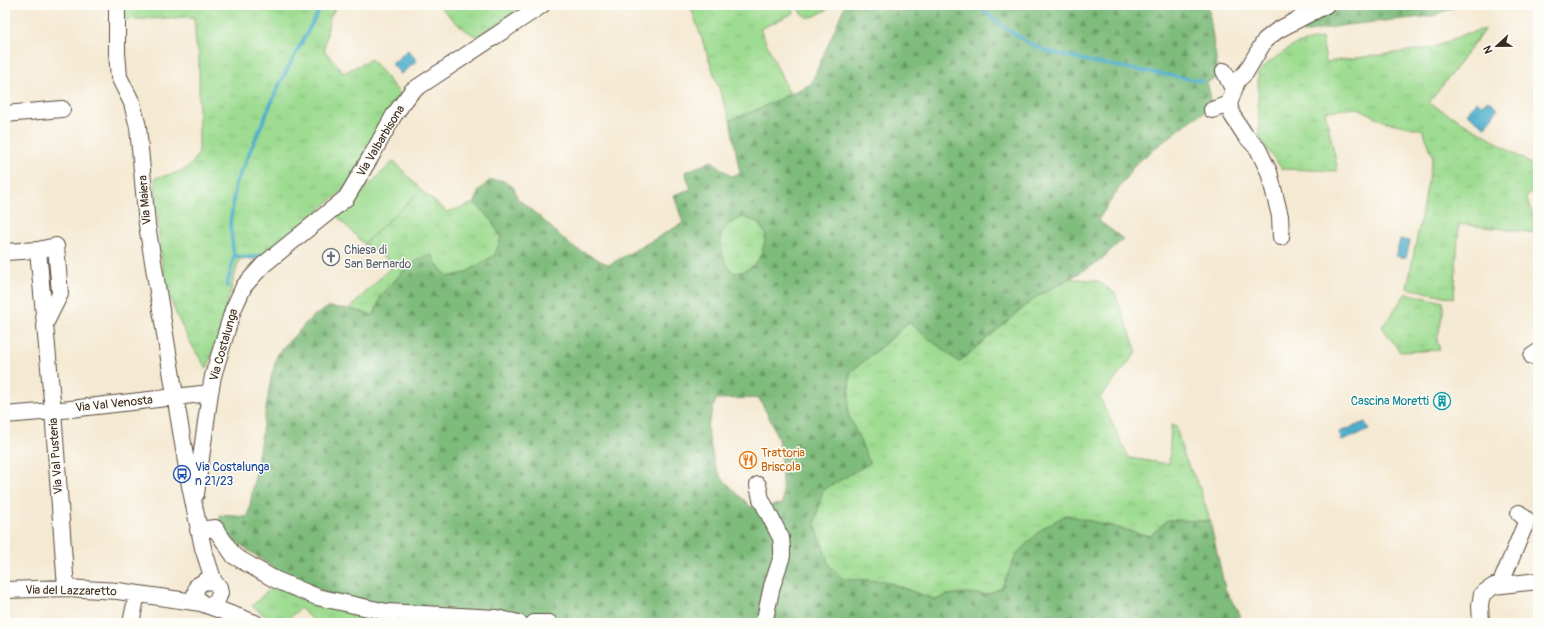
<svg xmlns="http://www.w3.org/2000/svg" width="1543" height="628" viewBox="0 0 1543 628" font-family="Pangolin,sans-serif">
<defs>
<pattern id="grass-tufts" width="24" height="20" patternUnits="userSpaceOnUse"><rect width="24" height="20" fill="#9edc91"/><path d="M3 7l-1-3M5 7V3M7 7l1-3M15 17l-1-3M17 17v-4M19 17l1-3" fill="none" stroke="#89bd7d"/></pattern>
<pattern id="forest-firs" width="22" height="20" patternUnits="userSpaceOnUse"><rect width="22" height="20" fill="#7ebc7b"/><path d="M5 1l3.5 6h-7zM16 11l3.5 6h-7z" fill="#689964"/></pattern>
</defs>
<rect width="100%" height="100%" fill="#fdfcf7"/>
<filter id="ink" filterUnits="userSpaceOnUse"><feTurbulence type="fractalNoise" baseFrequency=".025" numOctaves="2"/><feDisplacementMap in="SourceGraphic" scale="8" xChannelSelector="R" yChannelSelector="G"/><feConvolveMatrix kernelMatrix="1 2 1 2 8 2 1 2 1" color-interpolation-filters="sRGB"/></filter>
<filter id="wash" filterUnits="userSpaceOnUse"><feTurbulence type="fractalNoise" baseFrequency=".012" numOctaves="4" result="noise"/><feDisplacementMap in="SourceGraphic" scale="16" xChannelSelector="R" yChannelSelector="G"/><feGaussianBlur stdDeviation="0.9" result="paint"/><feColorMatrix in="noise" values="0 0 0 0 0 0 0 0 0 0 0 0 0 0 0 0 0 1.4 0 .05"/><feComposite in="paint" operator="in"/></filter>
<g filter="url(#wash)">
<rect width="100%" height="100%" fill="#f4e9d2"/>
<!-- grass -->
<path fill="url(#grass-tufts)" stroke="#6c8358" d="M122 5H337L330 17 324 50 344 73 371 59 401 95 353 182 261 259H239L220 331 207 369C186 338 167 302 162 264 158 235 157 207 155 178 175 173 191 173 199 151V54L196 46 194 17 121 20Z
M439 5H527L477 37C462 29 450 18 439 5Z
M690 5H789L794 13 760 29 790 95 754 111 730 120Z
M796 5H836L815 16 808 18 802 14Z
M1485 29 1429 103 1489 137 1538 169V186L1526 198 1538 226V233L1459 224 1454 298 1407 288 1433 156 1423 130 1386 122 1358 108 1325 111 1338 171 1282 169 1259 138 1258 73 1269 62 1296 44 1322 38 1326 62 1432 48 1465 34Z
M421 190 447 212 475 203 492 221 501 238 495 255 465 273 449 277 439 268 432 255 408 266 381 296 374 315 349 309 394 264 364 244Z
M743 217 757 222 766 234C763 255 757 271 734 273L725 263 721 246V235L728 224Z
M1070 278 1097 281 1115 293 1137 352 1100 398 1129 458 1169 464 1171 425 1176 427 1184 456 1200 488 1210 521 1168 520 1150 536 1066 515 1017 553 1002 587 987 595 967 593 947 595 936 600 884 581 843 579 829 565 815 524 822 490 869 463 848 414 850 373 909 323 959 362 1036 297Z
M1406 293 1443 302 1444 307 1437 341 1440 350 1400 352 1382 327Z
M276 583 445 623H316L300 608 285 623H275L252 606Z"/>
<!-- forest -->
<path fill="url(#forest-firs)" stroke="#5c734c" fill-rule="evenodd" d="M845 5H1208L1218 72 1215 79 1207 82 1211 98 1209 109 1190 121 1135 164 1098 220 1123 239 1097 263 1036 297 959 362 909 323 850 373 848 414 870 463 823 490 815 524 829 565 843 579 884 581 936 600 947 595 967 593 987 595 1002 587 1017 553 1043 528 1066 515 1150 536 1168 520 1210 521 1225 589 1241 616 1214 623H582L573 619 534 623 384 615 283 575 226 534 220 523V515L248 517 271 378 278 353 312 317 329 307 349 309 374 315 381 296 408 266 421 258 432 255 439 268 449 277 465 273 495 255 501 238 492 221 475 203 479 190 489 181 502 180 514 188 517 198 542 219 571 246 609 265 683 223 674 195 691 189 685 172 712 161 731 176 740 173 730 120 754 111 811 84ZM743 217 757 222 766 234C763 255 757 271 734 273L725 263 721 246V235L728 224ZM759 398 772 423 780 445 783 504 751 507 721 477 714 463 707 428 716 399Z
M1345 5H1459L1433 16 1346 25 1303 33 1305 27Z"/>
<!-- garden -->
<path fill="#9edc91" stroke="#6c8358" d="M394 161 421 190 364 244 337 216Z"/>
<!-- water -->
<path fill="#4daecc" stroke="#446c75" d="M408 50 417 61 401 74 392 64Z
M1488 100 1498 108 1485 127 1467 114 1476 101 1482 105Z
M1400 239 1410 241 1406 258 1396 256Z
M1365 422 1369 430 1342 441 1339 432Z"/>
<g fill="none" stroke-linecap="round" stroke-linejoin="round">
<!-- stream -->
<path stroke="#4daecc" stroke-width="3.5" d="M977 5 998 23 1025 41 1046 51 1092 62 1202 81
M234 256C244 257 257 259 265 254
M227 286 234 256 230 224 236 183 280 83 322 5"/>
</g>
</g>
<g filter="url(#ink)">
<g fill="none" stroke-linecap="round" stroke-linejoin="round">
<!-- minor casing -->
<g stroke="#574739" stroke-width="18">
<path id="minor" d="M117 5V53L119 77 132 103 138 127 147 225 190 486 203 548 214 582 219 587 220 593 217 601 209 605
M1224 71 1233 89
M1212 110 1229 104
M5 114 62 109
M1281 237 1280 216 1269 172 1258 149 1245 135 1232 115 1229 104 1237 81 1246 72 1265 40 1278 30 1326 5
M38 250 56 246 60 294 45 324
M5 252 38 250 53 411 66 588
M1532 356 1538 352
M5 415 53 411 210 393 213 376 233 310 244 286 263 265 346 198 373 153 394 115 412 91 542 5
M758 485 761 499 781 538 782 548V556L772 586 764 623
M196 494 210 393
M198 530 215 528 234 556 274 579 317 597 387 612 496 618 519 623
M214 582 205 581 197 586 195 595 201 603 255 623
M1500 585 1527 520 1519 513
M5 590 66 588 118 591 201 603
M131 623 137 594
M534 623H549
M1481 623 1480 605 1482 594 1494 586 1538 581"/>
</g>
<!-- minor -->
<use href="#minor" stroke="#fff" stroke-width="16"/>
</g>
</g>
<!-- icons -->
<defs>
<g id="church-ring" transform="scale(0.9)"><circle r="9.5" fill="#fdfcf7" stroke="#6b7280" stroke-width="1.5"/><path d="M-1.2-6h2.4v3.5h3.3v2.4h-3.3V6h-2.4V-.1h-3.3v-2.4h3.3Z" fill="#6b7280"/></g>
<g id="building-ring" transform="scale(0.9)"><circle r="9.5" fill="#fdfcf7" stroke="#0f9aa8" stroke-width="1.5"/><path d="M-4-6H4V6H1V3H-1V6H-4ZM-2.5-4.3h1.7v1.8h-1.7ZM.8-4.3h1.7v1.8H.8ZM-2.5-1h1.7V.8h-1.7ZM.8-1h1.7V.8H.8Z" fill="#0f9aa8"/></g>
<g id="restaurant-ring" transform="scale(0.9)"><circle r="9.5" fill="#fdfcf7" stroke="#e8710a" stroke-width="1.5"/><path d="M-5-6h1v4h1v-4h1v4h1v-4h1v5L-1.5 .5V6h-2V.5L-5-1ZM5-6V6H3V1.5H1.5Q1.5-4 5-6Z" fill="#e8710a"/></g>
<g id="bus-ring" transform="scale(0.9)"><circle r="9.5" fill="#fdfcf7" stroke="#1a4fb4" stroke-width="1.5"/><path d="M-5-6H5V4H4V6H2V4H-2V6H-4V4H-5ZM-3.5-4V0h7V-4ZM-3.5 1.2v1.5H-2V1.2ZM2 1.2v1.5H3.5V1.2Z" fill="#1a4fb4"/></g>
</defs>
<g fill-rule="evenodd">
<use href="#church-ring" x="331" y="257"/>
<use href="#building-ring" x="1442" y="401"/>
<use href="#restaurant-ring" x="748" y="460"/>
<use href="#bus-ring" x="182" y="474"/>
</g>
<g text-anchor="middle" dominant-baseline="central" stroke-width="3" stroke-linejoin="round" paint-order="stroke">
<!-- street labels -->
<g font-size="12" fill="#3b2a1e" stroke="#fdfcf7">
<text transform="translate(381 141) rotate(-59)">Via Valbarbisona</text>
<text transform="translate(145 200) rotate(-95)">Via Maiera</text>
<text transform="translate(224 345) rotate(-74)">Via Costalunga</text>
<text transform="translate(114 404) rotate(-6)">Via Val Venosta</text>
<text transform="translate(56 456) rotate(-94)">Via Val Pusteria</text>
<text transform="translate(71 591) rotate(1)">Via del Lazzaretto</text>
</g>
<!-- worship labels -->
<g font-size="12" fill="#5b616d" stroke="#fdfcf7" text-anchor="start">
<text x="344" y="250">Chiesa di<tspan x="344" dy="14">San Bernardo</tspan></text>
</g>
<!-- culture labels -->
<g font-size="12" fill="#0d838f" stroke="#fdfcf7" text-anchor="end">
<text x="1429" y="401">Cascina Moretti</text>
</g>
<!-- food labels -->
<g font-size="12" fill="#c56008" stroke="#fdfcf7" text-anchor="start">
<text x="761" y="453">Trattoria<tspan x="761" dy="14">Briscola</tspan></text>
</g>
<!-- transit labels -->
<g font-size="12" fill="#164399" stroke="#fdfcf7" text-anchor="start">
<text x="195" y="467">Via Costalunga<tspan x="195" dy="14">n 21/23</tspan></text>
</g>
</g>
<!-- margin -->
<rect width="1543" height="628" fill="none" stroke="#fdfcf7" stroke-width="20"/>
<!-- north arrow -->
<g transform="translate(1497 46) rotate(248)" stroke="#fdfcf7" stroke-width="3" paint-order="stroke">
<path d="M0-3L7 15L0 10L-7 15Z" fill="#3b2a1e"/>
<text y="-6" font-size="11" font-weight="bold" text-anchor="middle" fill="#3b2a1e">N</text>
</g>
</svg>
